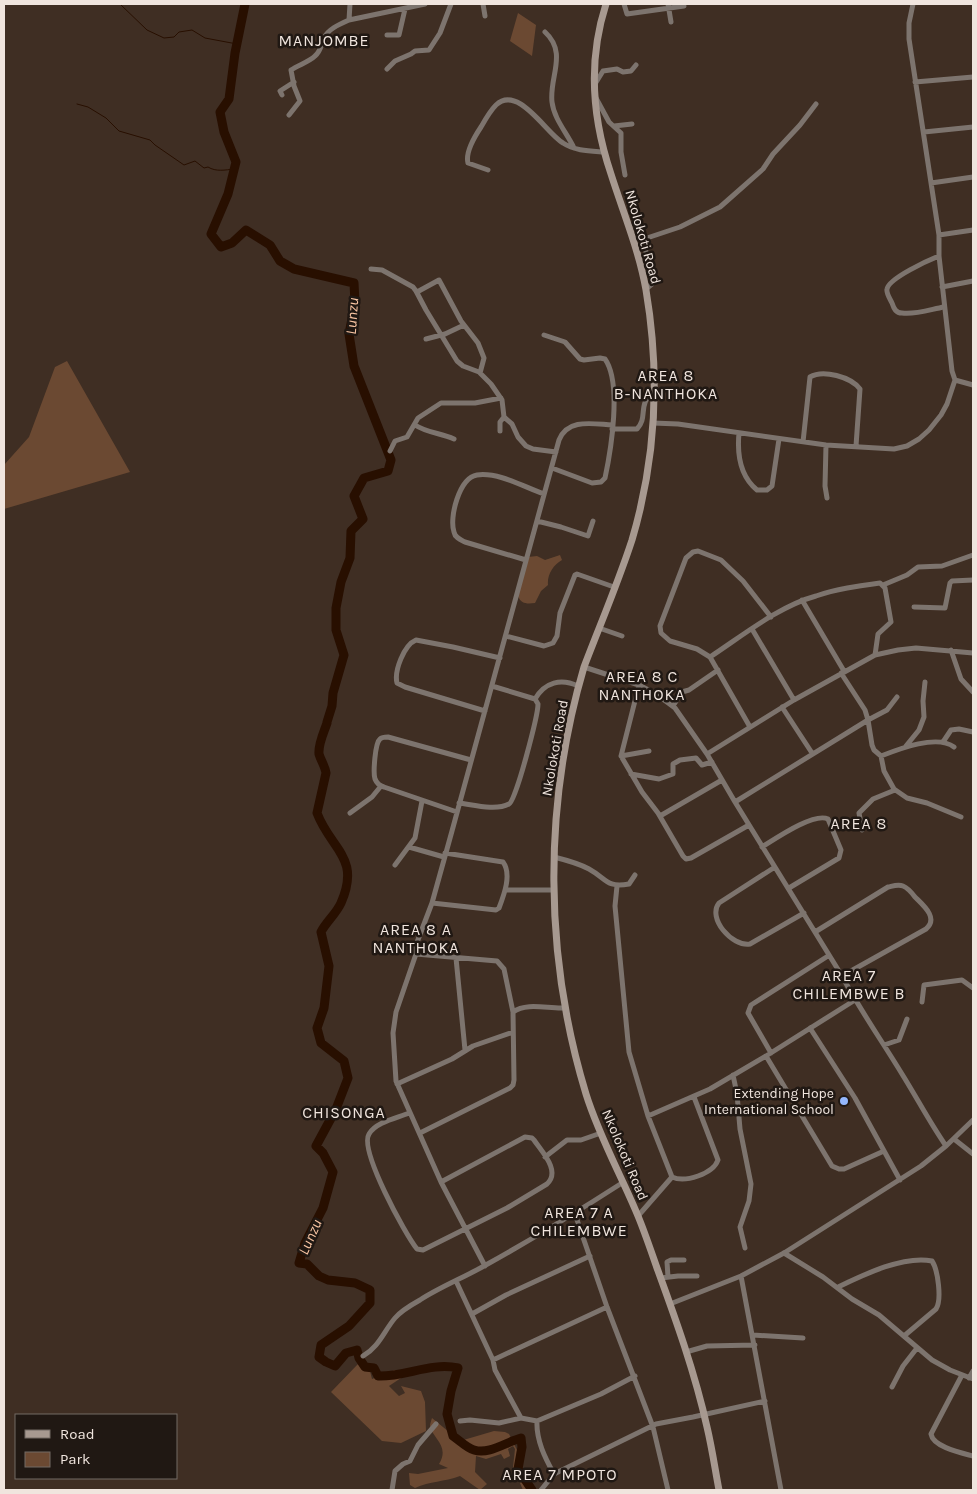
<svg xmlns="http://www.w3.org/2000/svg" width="977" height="1494" viewBox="0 0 977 1494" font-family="Karla,sans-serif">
<rect width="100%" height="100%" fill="#3f2e23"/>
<!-- green -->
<path fill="#6b4932" d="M518 13 536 25 532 56 510 41Z
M67 361 130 472 4 509V465L29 437 55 367Z
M560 555 562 560C553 565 547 575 548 585L541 591 535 603C527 604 521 604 518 596L528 557 537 556 545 560Z
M358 1364 369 1367 372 1379 395 1370 401 1378 389 1386 399 1396 405 1393 401 1386 421 1391 425 1402 426 1431 401 1443 382 1441 331 1392Z
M432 1418 460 1441 494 1431 505 1432 509 1434 517 1450 516 1466 527 1490H523L513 1467 515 1449 513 1446 508 1449 510 1456 504 1459 501 1454 486 1459 476 1456 475 1472 487 1484 480 1490 460 1476C444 1482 430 1481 415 1488L410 1485 409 1473 418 1474 448 1468 439 1464C450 1446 433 1439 430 1426 430 1424 431 1421 432 1418Z"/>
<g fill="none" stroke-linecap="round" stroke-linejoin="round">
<!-- stream -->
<path stroke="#280f00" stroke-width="1" d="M120 4 147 30 164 38 174 37 179 32 192 30 205 38 237 44
M77 104 88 107 106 118 119 131 150 140 155 145 184 165 195 161 204 168 208 167C216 172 225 170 234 169"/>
<!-- river -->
<path stroke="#280f00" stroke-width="9" d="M245 4 235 53 229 99 220 112 224 132 236 162 228 194 211 234 221 247 232 243 246 230 270 245 280 261 294 269 354 283 355 303 349 334 354 366 391 460 388 471 364 478 354 496 363 519 351 531 350 558 341 582 336 608V630L344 655 333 693 332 706 327 722
M327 723C324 732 318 744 319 754 321 761 325 766 326 773L317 813C331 850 361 857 341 903 336 914 326 922 321 932L329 966 324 1008 317 1028 321 1043 344 1061 348 1078 336 1109 316 1146 323 1153 333 1172 323 1208 305 1243 299 1263 307 1264 319 1276 328 1280 355 1283 370 1290V1303L349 1326 321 1345 319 1357 326 1362 335 1366 346 1353 357 1350 359 1358 365 1367 374 1368 378 1376C405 1377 431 1362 458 1368L451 1391 447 1414 453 1436C459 1440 467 1448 474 1450 489 1455 506 1442 521 1438L522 1447 518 1469 532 1490"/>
<!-- street -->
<path stroke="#7d746e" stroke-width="5" d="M483 4 485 16
M624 4 627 14 684 6
M668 4 671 22
M349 20 350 4
M545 32C568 53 549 77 552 102 554 119 567 133 574 148
M387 35H399L405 9
M387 69 395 61 411 54 415 51 429 50 440 33 451 4
M915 82 973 77
M595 84 603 71 617 69 623 72 631 71 636 65
M282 95 280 91 294 82
M596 98 609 122 621 133V152L625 175
M289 115 300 101 294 86 291 70C298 65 309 62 315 56 321 51 321 45 324 38 328 29 340 24 349 20L425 4
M614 126 632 124
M924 132 973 127
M488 170 468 163C465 152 475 136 481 127 485 120 490 111 496 105 518 84 546 133 563 143 575 151 590 151 604 152
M931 183 973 177
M636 208 651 274 652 284 646 289
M939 235 973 230
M644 239 680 227 720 207 728 200 763 169 773 154 800 125 816 104
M939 256C929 260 889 278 887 289 886 293 890 299 892 303 894 309 896 313 902 313 915 315 932 309 944 307
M371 269 382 270 413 287 416 291 426 310 457 361 463 366 479 372 491 384 502 400 504 417 512 424 518 437 526 446 533 449 556 452
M942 287 973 281
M417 292 439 280 461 321 478 343 484 358 480 373
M544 335 565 342 580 359 584 360 600 358 605 359C622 383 611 450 605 478L601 482 592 483 552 468
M426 339 445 334 464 325
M955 380 973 385
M653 423 678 424 826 445 894 449 907 446 919 439 929 430 941 415 947 404 955 380 952 371 939 256V235L909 39V23L913 4
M415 425C427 433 441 433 454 439
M612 429H637C649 416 636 405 655 390
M500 431V422L504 417
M739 433C737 454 740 476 757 490H767L772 486 779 439
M803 442 810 377C823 369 851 377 860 389L856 446
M826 445 825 486 827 498
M390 451 395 441 407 437 418 418 441 403H475L501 398
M537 521 561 527 588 536 593 521
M526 560 465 542C461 540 455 538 454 532 449 518 459 478 477 475 499 472 524 487 544 494
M883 585 907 575 918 567 942 566 973 555
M802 600 844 671
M914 607 945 608 950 583 952 581 973 580
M599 628 622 636
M752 629 794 700
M506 636 544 646 553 643 557 636 560 613 575 575 577 574 614 587
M951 650 961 679 973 692
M710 657C742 636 779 606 816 596 836 589 858 586 880 583L885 588 891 622 878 634 875 655
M584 667 639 685 656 694 675 708 707 754 735 802 842 976C860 1010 882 1041 902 1074 917 1098 930 1123 946 1146
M639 685 621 756 642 792 658 813 683 856 686 859 691 858 749 825
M897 697 887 710 868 720 872 745 874 750 881 756 884 771 894 789 907 798 927 803 961 817
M535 699C545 682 561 678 578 686
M673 706 682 692 689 690 718 670
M782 707 812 753
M485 711 405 687 397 683C394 671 404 645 416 640L453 647 500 658
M750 727 710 657 697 649 670 641 661 633 660 626 686 558 693 552 698 551 721 560 743 581 771 617
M943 742 951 730 959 729 973 732
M906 746 919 730 924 717 923 701 925 682
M707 754 794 700 875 655 898 650 916 648 973 653
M621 756 649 751
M881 756C899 749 937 734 954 747
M631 774 659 779 673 774V764L680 760 696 758 702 765 712 762
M735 802 868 720 865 710 841 673
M459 803C474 805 496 811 509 804 516 801 538 715 538 704L535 699 492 686
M457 812 384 787C380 786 377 784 375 779 373 773 375 743 380 739 382 737 386 737 388 737L471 760
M350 813 372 797 381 786
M660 816 722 780
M862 830 859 813 873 799 895 790
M409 847 444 857
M762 847C775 839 814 812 828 819L841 850 839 858 789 888
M554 857C566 860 578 863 589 869 607 879 606 888 629 884L635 875
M395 865 415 838 422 801
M775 867 719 903C707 918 732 947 750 944L804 913
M617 886 615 906 629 1052 648 1116 672 1177
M505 890H553
M432 903 496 910 499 908C504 895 512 874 503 862L445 853
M815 932 888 887C893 886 898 884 903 886 908 888 912 893 915 897 923 905 939 918 926 929L842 976
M416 954 497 961 504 969 513 1012 514 1080 513 1085 510 1088 420 1133
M456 958 465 1050
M922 1002 924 985 962 980 973 988
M513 1012C527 1002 548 1009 564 1008
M810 1028 855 1098 900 1180
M884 1045 899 1040 907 1019
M771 1053 748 1013 751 1005 828 956
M766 1056 832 1166 839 1169H844L884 1151
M733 1075 737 1094 740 1129 751 1184 749 1201 740 1227 745 1248
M397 1084 452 1059 473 1046 513 1032
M409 1113C397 1118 376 1122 369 1134 359 1150 405 1234 417 1249L423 1250 507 1208 547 1184C561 1171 542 1152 534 1140L532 1138 525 1137 441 1182
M648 1116 710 1089 766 1056 855 1000
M954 1139 973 1154
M545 1157 567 1140H581L601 1133
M672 1177C685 1183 713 1174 718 1160L694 1097
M575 1214 607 1307 653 1427 668 1490
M638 1216 672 1177
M784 1253 823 1277 852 1299 879 1315 932 1360 950 1370 973 1379
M485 1266 441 1182 396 1081 393 1033 396 1012 416 954V945L432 903 452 831 559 440C568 418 593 424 612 425
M741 1276 781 1490
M668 1277 667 1262 671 1260H684
M661 1278 678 1276H697
M456 1281 493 1360 495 1370 521 1418
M838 1287C863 1275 904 1255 932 1261 938 1270 942 1300 936 1309L904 1336
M670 1304 741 1276 784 1253 921 1166 946 1146 973 1120
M472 1314 506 1295 590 1256
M753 1335 803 1338
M686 1352 707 1346 755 1345
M363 1356C379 1347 384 1331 395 1318 401 1311 411 1305 420 1300 440 1287 463 1278 484 1266 531 1240 577 1212 622 1183
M493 1360 607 1307
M962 1375 931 1434C933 1447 962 1453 973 1456
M969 1378 973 1371
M892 1387 903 1366 917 1348
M460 1421 470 1420 499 1423 521 1418 537 1421 601 1394 635 1376
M537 1421C536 1440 545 1458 554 1474
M392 1490 395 1471 403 1464 410 1461 418 1445 436 1424
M541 1490 554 1474 656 1424 693 1417 765 1401"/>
<!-- secondary -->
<path stroke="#a79990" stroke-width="7" d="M606 4C588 60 592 118 611 174 623 212 639 250 646 290 660 373 656 459 632 540 618 583 600 625 584 667 543 806 544 956 586 1094 599 1136 621 1175 638 1216 645 1233 651 1251 657 1268 676 1320 695 1373 707 1427 712 1448 715 1469 719 1490"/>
</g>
<!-- markers -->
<circle fill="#94b7fd" stroke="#201813" stroke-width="2" cx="844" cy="1101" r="5"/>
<g text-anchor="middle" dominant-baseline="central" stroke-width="5" stroke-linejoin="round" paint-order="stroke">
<!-- street labels -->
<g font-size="14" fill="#f0e5de" stroke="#201813">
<text transform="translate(643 237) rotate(74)">Nkolokoti Road</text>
<text transform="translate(555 748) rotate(-80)">Nkolokoti Road</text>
<text transform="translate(625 1155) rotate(67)">Nkolokoti Road</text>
</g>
<!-- poi labels -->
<g font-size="14" fill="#f0e5de" stroke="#201813" text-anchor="end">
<text x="834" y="1093">Extending Hope<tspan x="834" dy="16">International School</tspan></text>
</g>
<!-- water labels -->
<g font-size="15" font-style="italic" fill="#f8c4a2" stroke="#201813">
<text transform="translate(352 316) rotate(-86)">Lunzu</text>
<text transform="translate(310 1237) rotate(-66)">Lunzu</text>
</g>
<!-- quarter labels -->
<g font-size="16" letter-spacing="1" fill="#f0e5de" stroke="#201813">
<text x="324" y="40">MANJOMBE</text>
<text x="666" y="375">AREA 8<tspan x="666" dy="18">B-NANTHOKA</tspan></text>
<text x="642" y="676">AREA 8 C<tspan x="642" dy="18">NANTHOKA</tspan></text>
<text x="859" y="823">AREA 8</text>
<text x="416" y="929">AREA 8 A<tspan x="416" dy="18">NANTHOKA</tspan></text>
<text x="849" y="975">AREA 7<tspan x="849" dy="18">CHILEMBWE B</tspan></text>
<text x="344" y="1112">CHISONGA</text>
<text x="579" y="1212">AREA 7 A<tspan x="579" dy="18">CHILEMBWE</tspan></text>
<text x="560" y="1474">AREA 7 MPOTO</text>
</g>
</g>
<!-- border -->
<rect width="977" height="1494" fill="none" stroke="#f0e5de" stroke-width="10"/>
<!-- legend -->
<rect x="15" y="1414" width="162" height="65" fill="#201813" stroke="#736a64"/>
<rect x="25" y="1430" width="25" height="8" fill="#a79990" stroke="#736a64"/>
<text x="60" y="1439" font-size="15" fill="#f0e5de">Road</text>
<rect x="25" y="1452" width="25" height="15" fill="#6b4932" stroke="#736a64"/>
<text x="60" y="1464" font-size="15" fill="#f0e5de">Park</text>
</svg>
